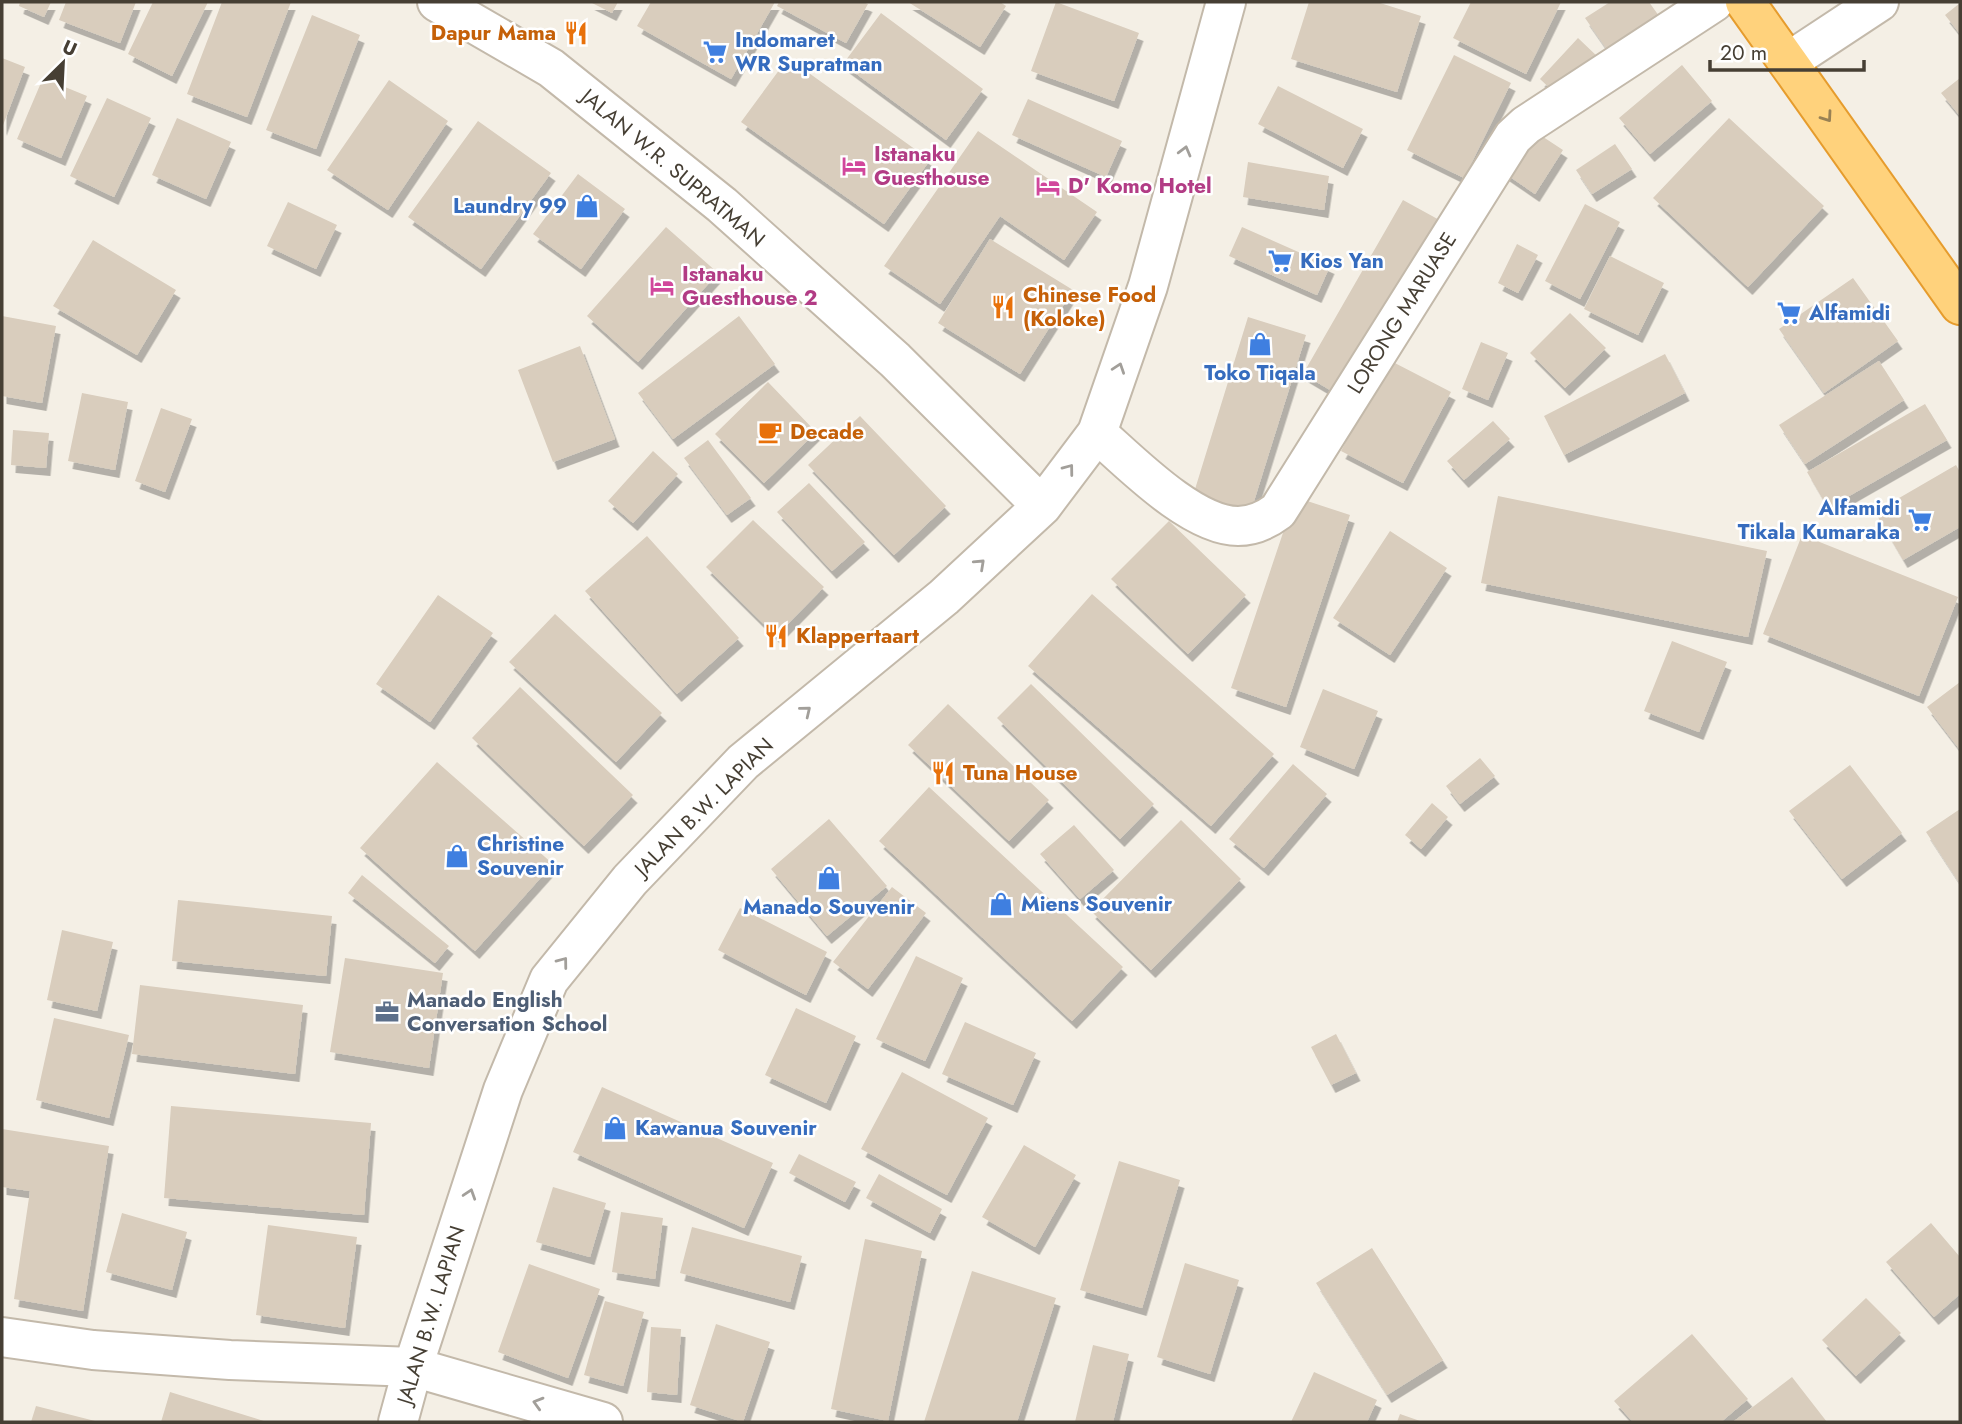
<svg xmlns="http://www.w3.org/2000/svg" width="1962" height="1424" viewBox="0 0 1962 1424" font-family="Jost,sans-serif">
<defs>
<filter id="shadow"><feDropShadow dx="4.5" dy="8" stdDeviation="0" flood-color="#0004"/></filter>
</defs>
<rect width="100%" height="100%" fill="#f4efe5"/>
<!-- building -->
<path fill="#d9cdbd" filter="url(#shadow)" d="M20 2H51L44 17 19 6Z
M66 2H136L120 43 59 20Z
M153 2H208L172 76 128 54Z
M222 2H291L247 117 187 94Z
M590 2H618L612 13Z
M651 2H775L731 79 637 26Z
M779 2H863L868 4 846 43 777 6Z
M908 2H1000L1006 6 980 47Z
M1056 2 1139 33 1114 101 1031 71Z
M1309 2H1377L1421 16 1397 92 1291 59Z
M1471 2H1561L1526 74 1453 38Z
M1610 2H1649L1664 23 1613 58 1585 18Z
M1960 3V34L1945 15Z
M881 13 983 89 946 140 843 64Z
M312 15 360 35 316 149 266 130Z
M1578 38 1599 58 1560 98 1540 79Z
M1454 55 1511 83 1464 178 1407 150Z
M2 58 25 67 2 128Z
M788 58 930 160 884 224 741 122Z
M1682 65 1712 101 1650 154 1619 118Z
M43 78 87 96 61 158 17 139Z
M1960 78V116L1941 93Z
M389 80 448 121 388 210 327 170Z
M1278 86 1363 129 1343 168 1258 124Z
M107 98 151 118 114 197 70 176Z
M1028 99 1122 141 1106 177 1012 135Z
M177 118 231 142 206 199 152 175Z
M1729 118 1824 206 1748 287 1653 198Z
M478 121 551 173 481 269 408 217Z
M1531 129 1563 150 1535 194 1503 172Z
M978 131 1097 212 1064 260 1000 216 940 304 884 266Z
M1615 144 1632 169 1592 194 1576 170Z
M1248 162 1329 176 1324 210 1243 197Z
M578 174 625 209 581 269 533 234Z
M1403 200 1443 222 1342 397 1303 374Z
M288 202 337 225 316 269 267 246Z
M1585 204 1620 222 1580 299 1545 281Z
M666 227 718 273 638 362 587 316Z
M1242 227 1330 266 1317 295 1229 256Z
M990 239 1073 290 1020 374 938 323Z
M93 240 176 290 137 355 53 306Z
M1517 244 1538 255 1518 293 1498 283Z
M1610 256 1664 283 1638 335 1584 309Z
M1853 278 1898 341 1824 393 1779 329Z
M1570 313 1606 348 1565 388 1530 353Z
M2 316 56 326 42 403 2 396Z
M739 316 775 364 673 439 638 393Z
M1248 317 1306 335 1249 517 1192 499Z
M1481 342 1508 353 1488 400 1462 389Z
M580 346 615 439 553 462 518 370Z
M1665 354 1685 393 1564 455 1544 416Z
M1389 360 1451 392 1403 483 1341 451Z
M1879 361 1904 400 1805 464 1779 425Z
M768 382 816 432 764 483 715 434Z
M82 393 128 402 115 470 68 461Z
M1925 404 1947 440 1828 508 1807 472Z
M161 408 192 419 165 492 135 481Z
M860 416 946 506 894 555 808 465Z
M1493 421 1510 439 1464 480 1447 461Z
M13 430 49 433 46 468 11 465Z
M708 440 751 498 727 515 684 458Z
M653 451 678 474 633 523 608 501Z
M1956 465 1960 472V527L1903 560 1875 512Z
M809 483 865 542 832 571 777 512Z
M1498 496 1767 551 1748 637 1481 583Z
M1295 497 1350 515 1286 707 1231 688Z
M753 520 824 587 776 636 706 567Z
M1169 521 1246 595 1188 654 1111 579Z
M1390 531 1447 568 1390 655 1333 618Z
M1802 535 1958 597 1919 696 1763 634Z
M647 536 739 638 677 694 585 591Z
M1092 594 1274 754 1211 826 1028 666Z
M438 595 493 633 430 722 376 684Z
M555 614 662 713 616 762 509 662Z
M1672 641 1727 662 1699 732 1644 711Z
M1960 682V750L1927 707Z
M1031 684 1154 804 1120 839 997 718Z
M520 687 633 795 584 846 472 738Z
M1323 689 1378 711 1354 769 1300 747Z
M948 704 1049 800 1009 841 908 745Z
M1480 758 1495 776 1460 804 1446 786Z
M437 762 553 864 475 951 360 848Z
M1293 764 1327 794 1264 868 1229 839Z
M1850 765 1902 833 1842 879 1789 811Z
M929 787 1123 967 1072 1021 879 841Z
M1432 803 1448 817 1421 849 1405 835Z
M1960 809V884L1926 832Z
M829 819 887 886 827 936 771 869Z
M1181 820 1241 879 1151 970 1091 911Z
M1074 825 1114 870 1080 899 1040 854Z
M362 875 449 946 435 963 348 893Z
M892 887 926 913 868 989 833 962Z
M178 900 332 916 326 976 172 961Z
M740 908 827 952 806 995 718 950Z
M62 930 113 942 97 1011 47 1000Z
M916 956 963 978 925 1061 876 1039Z
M345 958 443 973 429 1068 330 1052Z
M140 985 303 1005 295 1074 132 1054Z
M796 1008 856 1036 826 1103 765 1075Z
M54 1018 129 1035 109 1118 36 1100Z
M965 1022 1036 1053 1013 1105 942 1074Z
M1336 1034 1356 1073 1331 1085 1311 1047Z
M902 1072 988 1118 947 1195 861 1149Z
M602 1087 773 1163 744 1228 573 1152Z
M171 1106 371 1123 364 1215 164 1198Z
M2 1129 109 1146 83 1311 14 1299 30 1191 2 1187Z
M1024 1145 1076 1175 1035 1247 982 1217Z
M799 1154 856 1182 845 1202 789 1173Z
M1119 1161 1180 1180 1142 1308 1080 1290Z
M879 1174 942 1209 930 1233 866 1198Z
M553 1187 606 1203 590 1257 536 1242Z
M621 1212 663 1218 655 1279 612 1272Z
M122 1213 187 1232 172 1290 106 1272Z
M1931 1223 1960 1257V1294L1934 1317 1886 1262Z
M268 1225 357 1237 345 1328 256 1315Z
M692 1227 802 1256 790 1302 680 1273Z
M865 1239 922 1251 888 1421 831 1409Z
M1372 1248 1443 1360 1387 1395 1316 1283Z
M1185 1263 1239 1280 1210 1374 1157 1357Z
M529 1264 600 1289 568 1378 498 1352Z
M972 1271 1056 1298 1017 1422H924Z
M1866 1298 1901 1333 1856 1376 1822 1340Z
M605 1301 644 1312 623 1386 584 1375Z
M716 1324 770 1342 743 1422 690 1405Z
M651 1327 681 1329 677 1395 647 1392Z
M1692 1334 1748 1399 1721 1422H1633L1614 1401Z
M1093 1345 1129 1354 1113 1422H1075Z
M1314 1372 1377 1400 1367 1422H1291Z
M1792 1377 1827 1422H1733Z
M170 1392 267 1422H161Z
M36 1406 95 1421V1422H31Z
M1400 1414 1423 1422H1397Z"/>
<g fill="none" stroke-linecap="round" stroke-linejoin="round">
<!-- minor casing -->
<g stroke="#c3b9aa" stroke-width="42">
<path id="minor" d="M1788 62 1879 2
M1097 433C1130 462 1192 526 1238 526 1254 526 1266 520 1278 511L1513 137 1526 125 1714 2
M2 1337 93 1350 230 1360 413 1367 603 1422"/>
</g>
<!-- tertiary casing -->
<g stroke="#c3b9aa" stroke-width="42">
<path id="tertiary" d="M437 2 551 68 722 205 895 360 1042 506
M398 1422 413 1367 503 1090 549 980 630 880 743 762 944 597 1042 506 1097 433 1148 286 1226 2"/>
</g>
<!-- trunk casing -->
<g stroke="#e69c2d" stroke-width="42">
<path id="trunk" d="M1745 2 1960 305"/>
</g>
<!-- minor -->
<use href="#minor" stroke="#fff" stroke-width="38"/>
<!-- tertiary -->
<use href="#tertiary" stroke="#fff" stroke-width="38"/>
<!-- trunk -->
<use href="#trunk" stroke="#ffd27c" stroke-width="38"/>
</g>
<!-- one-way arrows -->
<defs><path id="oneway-chevron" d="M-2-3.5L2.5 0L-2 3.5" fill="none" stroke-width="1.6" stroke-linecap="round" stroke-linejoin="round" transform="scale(1.75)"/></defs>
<use stroke="#998154" href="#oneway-chevron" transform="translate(1827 117) rotate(55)"/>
<g stroke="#a29f9a">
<use href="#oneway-chevron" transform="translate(1185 151) rotate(-75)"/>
<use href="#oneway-chevron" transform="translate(1119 368) rotate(-71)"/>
<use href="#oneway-chevron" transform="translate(1069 469) rotate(-53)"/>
<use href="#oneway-chevron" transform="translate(980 564) rotate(-43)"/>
<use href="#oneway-chevron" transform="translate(806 711) rotate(-39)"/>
<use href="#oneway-chevron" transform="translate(563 962) rotate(-53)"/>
<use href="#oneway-chevron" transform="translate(470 1194) rotate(-72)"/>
<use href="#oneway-chevron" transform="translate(538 1403) rotate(-164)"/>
</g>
<!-- icons -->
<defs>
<g id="restaurant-bare" transform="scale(1.89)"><path d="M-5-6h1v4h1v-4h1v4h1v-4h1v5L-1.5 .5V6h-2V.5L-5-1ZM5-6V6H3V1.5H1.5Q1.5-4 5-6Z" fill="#e8710a" stroke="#fff" stroke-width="2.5" paint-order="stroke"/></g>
<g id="supermarket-bare" transform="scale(1.89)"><path d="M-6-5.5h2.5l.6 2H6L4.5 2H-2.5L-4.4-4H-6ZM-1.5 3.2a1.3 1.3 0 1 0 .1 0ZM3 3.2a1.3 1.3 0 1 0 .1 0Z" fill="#3f7fe0" stroke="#fff" stroke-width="2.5" paint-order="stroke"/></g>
<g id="hotel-bare" transform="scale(1.89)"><path d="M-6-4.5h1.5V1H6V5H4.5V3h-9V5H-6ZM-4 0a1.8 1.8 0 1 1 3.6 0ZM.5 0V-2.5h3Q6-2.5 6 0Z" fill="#d1479c" stroke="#fff" stroke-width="2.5" paint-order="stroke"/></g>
<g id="shop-bare" transform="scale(1.89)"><path d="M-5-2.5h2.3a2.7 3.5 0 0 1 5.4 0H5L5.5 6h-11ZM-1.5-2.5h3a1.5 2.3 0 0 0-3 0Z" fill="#3f7fe0" stroke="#fff" stroke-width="2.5" paint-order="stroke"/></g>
<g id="cafe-bare" transform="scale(1.89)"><path d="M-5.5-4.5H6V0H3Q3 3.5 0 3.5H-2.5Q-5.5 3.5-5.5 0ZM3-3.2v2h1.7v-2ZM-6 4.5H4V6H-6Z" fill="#e8710a" stroke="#fff" stroke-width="2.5" paint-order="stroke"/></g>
<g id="office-bare" transform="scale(1.89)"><path d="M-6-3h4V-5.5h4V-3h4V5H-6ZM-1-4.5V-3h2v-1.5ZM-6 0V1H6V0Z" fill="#5c6f8a" stroke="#fff" stroke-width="2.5" paint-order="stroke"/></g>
</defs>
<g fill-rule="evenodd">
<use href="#restaurant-bare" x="576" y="33"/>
<use href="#supermarket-bare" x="715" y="52"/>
<use href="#hotel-bare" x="854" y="166"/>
<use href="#hotel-bare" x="1048" y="186"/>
<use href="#shop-bare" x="587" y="206"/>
<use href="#supermarket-bare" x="1280" y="261"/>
<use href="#hotel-bare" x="662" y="286"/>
<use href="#restaurant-bare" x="1003" y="307"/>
<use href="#supermarket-bare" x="1789" y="313"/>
<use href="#shop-bare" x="1260" y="344"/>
<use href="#cafe-bare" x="770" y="432"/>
<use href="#supermarket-bare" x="1920" y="520"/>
<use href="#restaurant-bare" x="776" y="636"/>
<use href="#restaurant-bare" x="943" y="773"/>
<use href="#shop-bare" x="457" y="856"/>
<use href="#shop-bare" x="829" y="878"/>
<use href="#shop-bare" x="1001" y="904"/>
<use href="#office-bare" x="387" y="1012"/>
<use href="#shop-bare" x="615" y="1128"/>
</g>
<g text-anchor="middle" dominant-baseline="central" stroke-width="5" stroke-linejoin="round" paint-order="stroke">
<!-- food labels -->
<g font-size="21" font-weight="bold" fill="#c56008" stroke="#fff" text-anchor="start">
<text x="556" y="33" text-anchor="end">Dapur Mama</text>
<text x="1023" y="295">Chinese Food<tspan x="1023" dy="24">(Koloke)</tspan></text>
<text x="790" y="432">Decade</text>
<text x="796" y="636">Klappertaart</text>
<text x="963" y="773">Tuna House</text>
</g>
<!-- shop labels -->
<g font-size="21" font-weight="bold" fill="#366cbe" stroke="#fff" text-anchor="start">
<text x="735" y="40">Indomaret<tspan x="735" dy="24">WR Supratman</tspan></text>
<text x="567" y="206" text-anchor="end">Laundry 99</text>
<text x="1300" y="261">Kios Yan</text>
<text x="1809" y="313">Alfamidi</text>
<text x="1260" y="373" text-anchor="middle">Toko Tiqala</text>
<text x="1900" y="508" text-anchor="end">Alfamidi<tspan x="1900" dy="24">Tikala Kumaraka</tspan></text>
<text x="477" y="844">Christine<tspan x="477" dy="24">Souvenir</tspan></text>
<text x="1021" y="904">Miens Souvenir</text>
<text x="829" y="907" text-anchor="middle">Manado Souvenir</text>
<text x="635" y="1128">Kawanua Souvenir</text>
</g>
<!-- hotel labels -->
<g font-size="21" font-weight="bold" fill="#b23c85" stroke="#fff" text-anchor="start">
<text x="874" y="154">Istanaku<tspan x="874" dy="24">Guesthouse</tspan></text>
<text x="1068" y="186">D' Komo Hotel</text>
<text x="682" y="274">Istanaku<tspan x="682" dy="24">Guesthouse 2</tspan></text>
</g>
<!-- street labels -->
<g font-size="21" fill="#463f34" stroke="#fff">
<text transform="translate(673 168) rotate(40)">JALAN W.R. SUPRATMAN</text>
<text transform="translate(1402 313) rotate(-58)">LORONG MARUASE</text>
<text transform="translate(704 807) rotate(-45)">JALAN B.W. LAPIAN</text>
<text transform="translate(431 1315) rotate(-73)">JALAN B.W. LAPIAN</text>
</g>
<!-- service labels -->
<g font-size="21" font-weight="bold" fill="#4e5e75" stroke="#fff" text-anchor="start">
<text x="407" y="1000">Manado English<tspan x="407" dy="24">Conversation School</tspan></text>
</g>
</g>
<!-- border -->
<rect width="1962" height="1424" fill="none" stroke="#463f34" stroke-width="7"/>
<!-- north arrow -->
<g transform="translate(63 63) rotate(24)" stroke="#ffffff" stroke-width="5" paint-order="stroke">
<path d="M0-5L12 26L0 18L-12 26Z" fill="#463f34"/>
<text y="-10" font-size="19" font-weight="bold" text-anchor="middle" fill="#463f34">U</text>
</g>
<!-- scale -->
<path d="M1710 60v10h154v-10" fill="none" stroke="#463f34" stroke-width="3.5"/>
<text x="1720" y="60" font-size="21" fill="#463f34" stroke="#ffffff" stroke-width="5" paint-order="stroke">20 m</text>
</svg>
